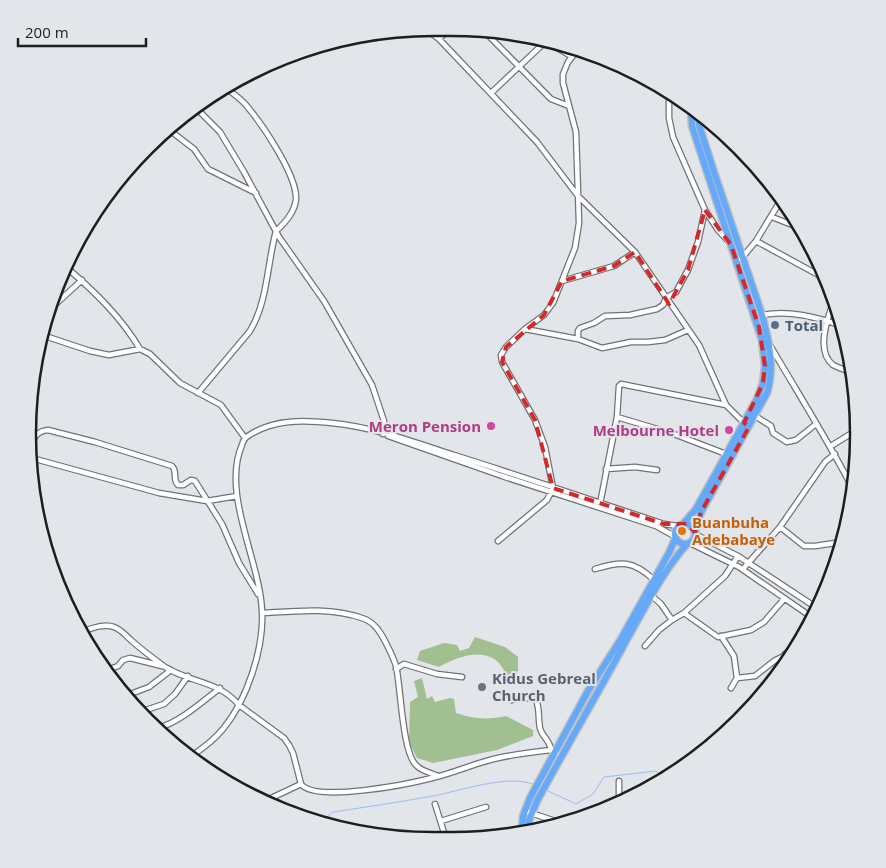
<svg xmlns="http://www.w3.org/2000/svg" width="886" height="868" viewBox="0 0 886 868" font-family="'Open Sans',sans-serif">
<rect width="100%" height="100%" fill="#e2e5ea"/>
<!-- green -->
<path fill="#a1bf90" d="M475 637 505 647 518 657V670L513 686C508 679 504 668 498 662 481 647 455 658 439 667L417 660 420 651 444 643 457 645 460 651 469 648Z
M422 678 427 699 432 696 435 702 450 698 454 699 456 713C472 719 489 720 506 716L533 730V736L497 750 433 763 417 758 409 742 410 702 418 697 414 681Z"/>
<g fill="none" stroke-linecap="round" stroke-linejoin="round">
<!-- stream -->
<path stroke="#9cbcf3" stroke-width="1" d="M546 790 576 804 593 794 604 777 656 771 665 778
M321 823 333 812C367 807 400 802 433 796 460 791 510 773 535 785"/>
<!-- minor casing -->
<g stroke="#707376" stroke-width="7">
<path id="minor" d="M485 32 551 99 569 106
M431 33 439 39 537 142 578 196 635 252 699 345 726 405 746 425
M439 39 445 33
M544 40 571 56
M669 92V118L673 137 705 210 698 242 688 270 676 292 666 298 663 305 657 309 630 315 605 316 594 323 580 328 578 331V339L602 348 631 342H648L665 340 688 330
M491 93 542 45 548 43 549 41
M195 107 220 132 244 172 279 237 324 301 372 385 384 421 383 434
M168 129 194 149 208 169 256 193
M705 210 718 230 729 242
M772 217 800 228
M756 241 826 279
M741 259 756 241 782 198
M66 267C94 291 121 317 140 349
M562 281 614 266 635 252
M52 297 54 299H60
M834 300C828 317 815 351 833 365 839 368 846 370 852 373
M47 312 82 280
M762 315C790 310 816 317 843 326
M525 329 578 339
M42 335 90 351 109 355 140 349 150 354 180 383 221 405 245 438
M771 347C799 395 829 442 854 491
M198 393 250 331C268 301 267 264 276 231 285 223 295 212 296 199 297 175 262 124 246 105 240 98 232 93 225 87
M755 416 771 426 773 433 787 442 796 440 816 424
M617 417 674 434 726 454
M388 436 502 476 656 526 674 536
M831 446 857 430
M29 449C33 439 36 431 48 430L95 442 172 466C178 472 172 479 178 485H183L191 480 195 481 222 524 239 563 258 594
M28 457 159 493 207 501 237 496
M606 469 635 467 657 470
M600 504 617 417 619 386 621 384 726 405
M780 527 804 546H815L842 542
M695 534 738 556 817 608
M498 541 547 500 553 488 545 447 535 420 502 362 501 355 506 347 525 329 544 315 553 303 575 248 579 223 576 132 563 83V74L568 62 579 48
M690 543 739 567 813 618
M595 569C621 561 633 560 654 580
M743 569 780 527 825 462 835 454
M652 596 661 604 672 620
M263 613C296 611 330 607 362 618 375 622 381 633 387 645 390 651 394 659 396 666 401 687 402 754 417 766 422 771 431 773 438 776
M684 613 718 637 751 630 764 622 784 599
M81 632C90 629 104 623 114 627 122 630 126 636 132 641 142 650 154 659 165 667 190 683 218 680 239 705L284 738 289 745 293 753 301 784C315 803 409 784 432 778 454 773 475 763 498 758 515 754 533 752 551 750L556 753
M721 636 734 656 737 678
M645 646 659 630 672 620 684 613 725 576 738 556
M785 654 786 662
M396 669 404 664 437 674 462 677
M105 671 118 666 123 660 130 658 162 666
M731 688 737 678 755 676 774 661 784 656 796 643 815 613
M125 696 149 687 171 670
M512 700 519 696 536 700C540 709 538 719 540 728 542 737 550 740 551 750
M140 712 164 704 175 694 188 676
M156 729C180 722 201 703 220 688
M190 757C202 749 214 740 223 729 247 700 264 649 262 611 260 561 221 493 242 445 243 441 244 438 248 436 273 419 303 420 332 423 373 427 414 442 454 455 524 477 594 501 664 524L678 526
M265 801 301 784
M619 803V781
M435 804 446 839
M525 811 564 824
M441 821 486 807"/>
</g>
<!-- highway casing -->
<g stroke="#c0c0c1" stroke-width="9">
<path id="highway" d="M684 523 696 509 757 399 763 383 765 366 762 340 692 126 691 107
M675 534a10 10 0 1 1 20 0a10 10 0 1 1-20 0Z
M695 532 701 512 767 393C775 367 769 341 762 315L714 172 699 125 698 112
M529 831V820L537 801C566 747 597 695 626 641 645 608 662 572 687 544
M522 832 523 816 530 798 588 691 621 639 669 553 675 539"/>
</g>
<!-- minor -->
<use href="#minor" stroke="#fff" stroke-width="4.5"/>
<!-- highway -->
<use href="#highway" stroke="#65a9fa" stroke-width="6"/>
</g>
<!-- marked area -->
<path fill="none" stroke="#d62828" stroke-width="4" stroke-dasharray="10 6" stroke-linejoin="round" d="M705 210 731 245 759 327 765 366 763 383 744 423 749 427 701 512 695 532 687 524H664L553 488 535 420 502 362 506 347 544 315 562 281 614 266 635 252 669 304 688 270Z"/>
<!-- markers -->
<circle fill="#5c6f8a" stroke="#e2e5ea" stroke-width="2" cx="775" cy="325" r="5"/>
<g fill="#d1479c" stroke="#e2e5ea" stroke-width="2">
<circle cx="491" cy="426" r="5"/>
<circle cx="729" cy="430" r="5"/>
</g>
<circle fill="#e8710a" stroke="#e2e5ea" stroke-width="2" cx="682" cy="531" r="5"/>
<circle fill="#6b7280" stroke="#e2e5ea" stroke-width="2" cx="482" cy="687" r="5"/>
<g text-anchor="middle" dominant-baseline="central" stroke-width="4" stroke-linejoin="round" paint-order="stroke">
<!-- service labels -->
<g font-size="15" font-weight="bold" fill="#4e5e75" stroke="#e2e5ea" text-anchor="start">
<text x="785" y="325">Total</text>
</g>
<!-- hotel labels -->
<g font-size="15" font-weight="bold" fill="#b23c85" stroke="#e2e5ea" text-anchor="end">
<text x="481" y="426">Meron Pension</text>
<text x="719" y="430">Melbourne Hotel</text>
</g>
<!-- food labels -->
<g font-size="15" font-weight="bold" fill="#c56008" stroke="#e2e5ea" text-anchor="start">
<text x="692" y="522">Buanbuha<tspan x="692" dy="17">Adebabaye</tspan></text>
</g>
<!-- worship labels -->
<g font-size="15" font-weight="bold" fill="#5b616d" stroke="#e2e5ea" text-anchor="start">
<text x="492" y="678">Kidus Gebreal<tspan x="492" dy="17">Church</tspan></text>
</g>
</g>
<!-- crop -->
<path d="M0 0H886V868H0ZM434 36H452A398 398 0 0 1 850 434V434A398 398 0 0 1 452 832H434A398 398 0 0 1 36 434V434A398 398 0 0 1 434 36Z" fill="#e2e5ea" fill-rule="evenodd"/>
<path fill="none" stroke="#1d1e20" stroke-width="2.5" d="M434 36H452A398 398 0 0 1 850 434V434A398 398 0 0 1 452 832H434A398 398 0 0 1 36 434V434A398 398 0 0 1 434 36Z"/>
<!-- scale -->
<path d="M18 38v8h128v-8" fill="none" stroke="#1d1e20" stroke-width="2.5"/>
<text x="25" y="38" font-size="15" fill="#1d1e20" stroke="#e2e5ea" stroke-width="4" paint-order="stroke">200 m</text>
</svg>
